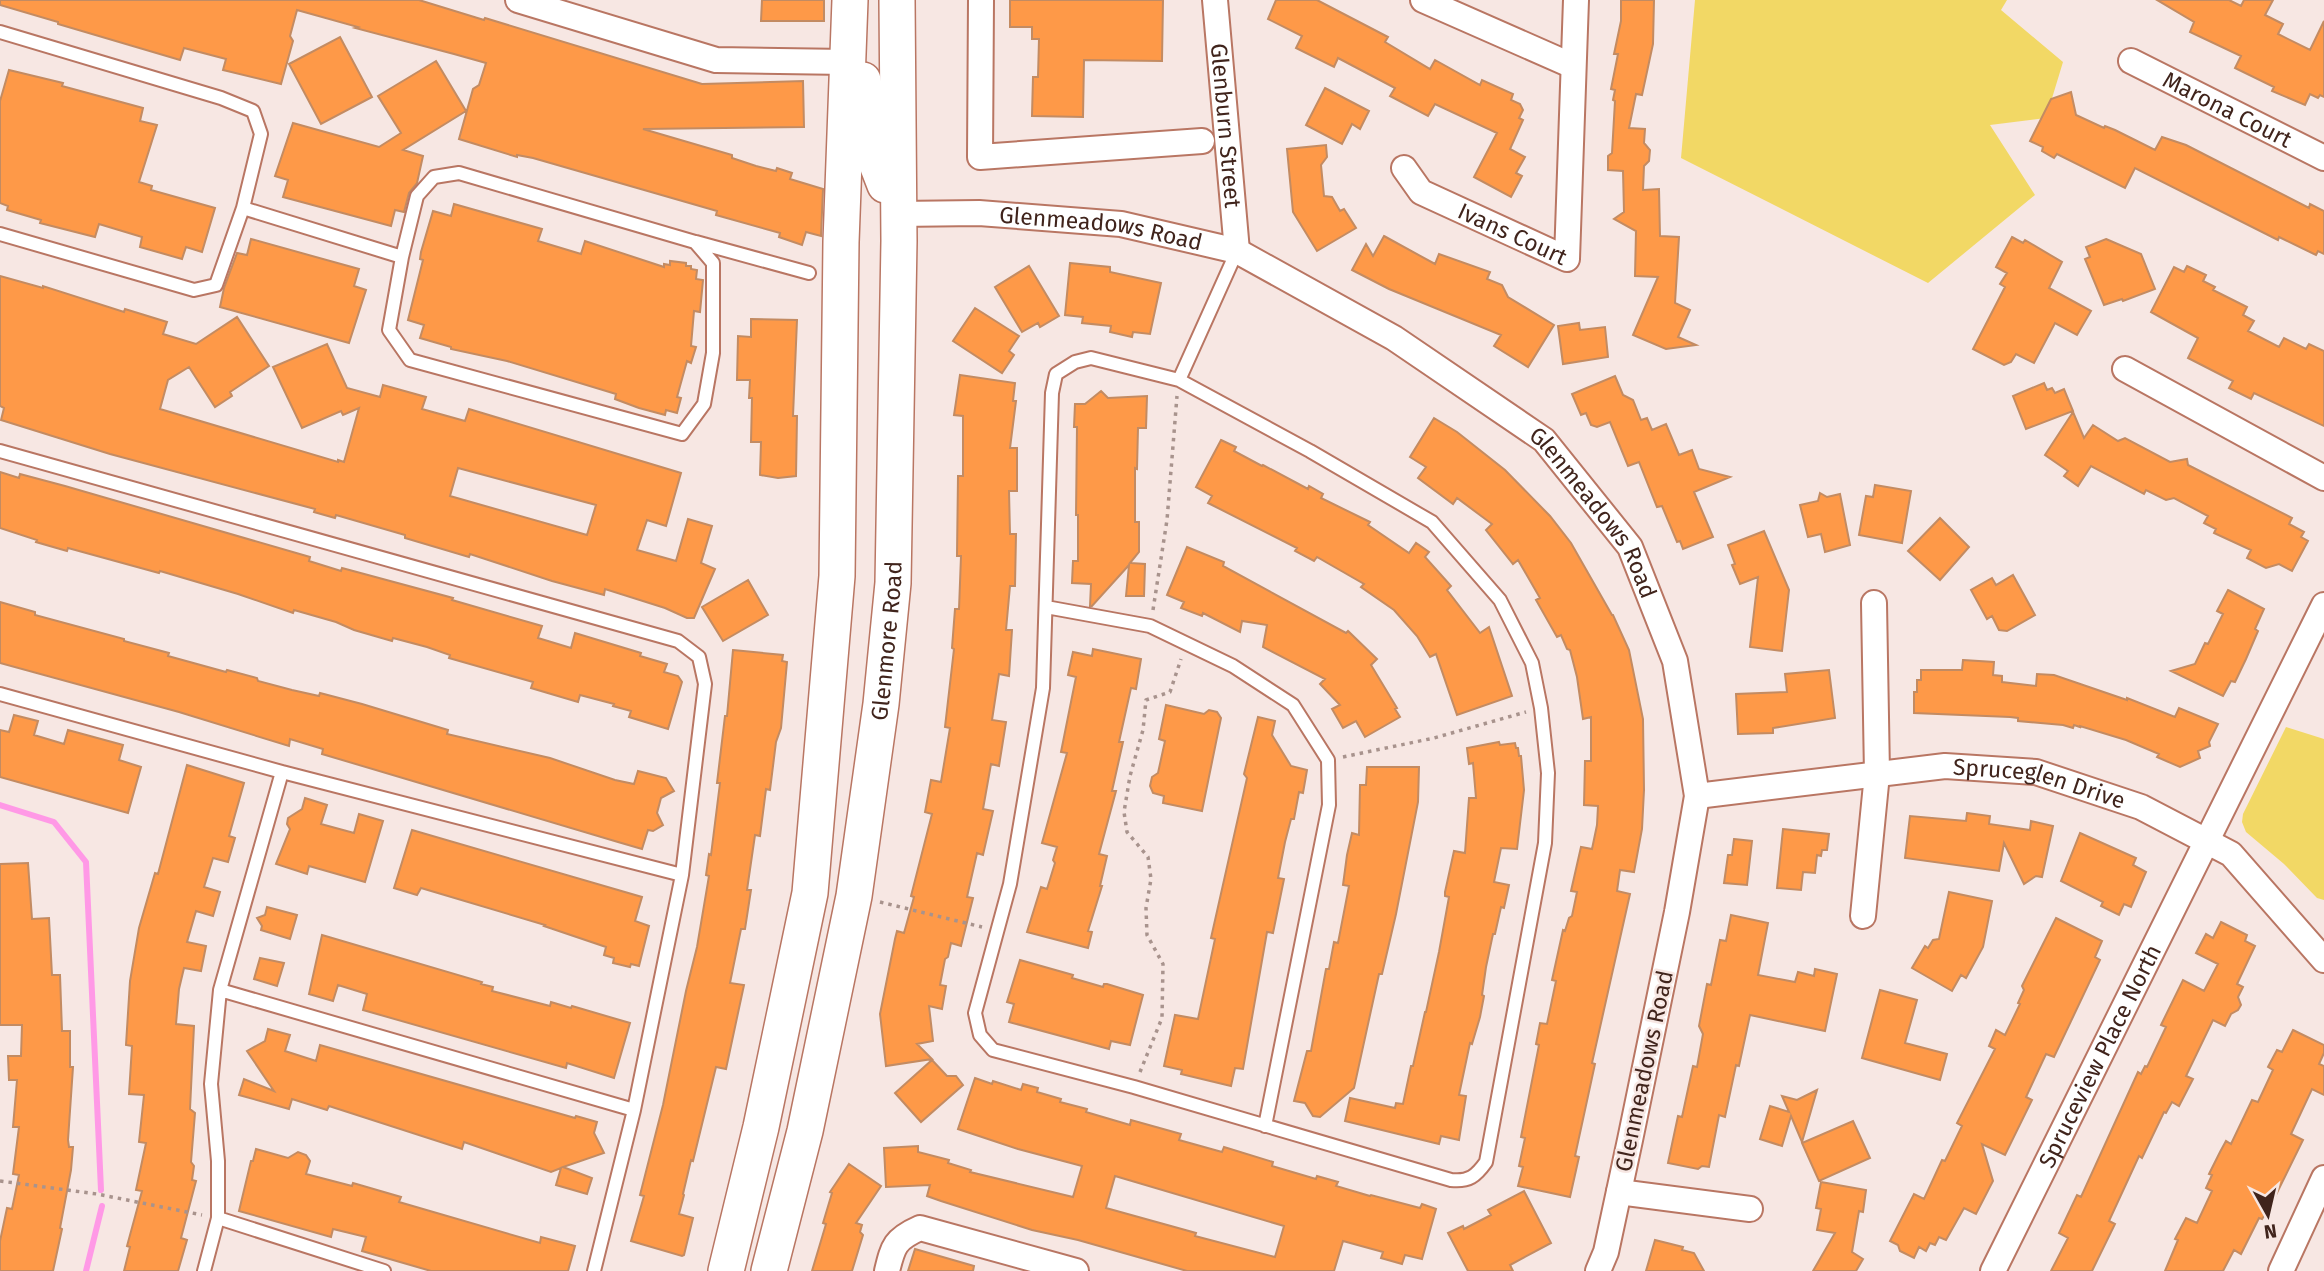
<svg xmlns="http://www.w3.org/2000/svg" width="2324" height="1271" viewBox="0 0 2324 1271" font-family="'Fira Sans',sans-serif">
<rect width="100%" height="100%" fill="#f7e7e3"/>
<!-- green -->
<path fill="#f2d865" d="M1695 0H2007L2001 10 2063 62 2046 118 1990 125 2035 195 1928 283 1681 158Z
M2286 727 2324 739V900L2317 898 2284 864 2246 832 2242 822 2243 814Z"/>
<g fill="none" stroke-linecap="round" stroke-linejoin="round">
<!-- stream -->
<path stroke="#ff99e6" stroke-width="6" d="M0 805 54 822 86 862 101 1190
M86 1271 102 1206"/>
</g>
<!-- building -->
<path fill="#fe9948" stroke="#c38b62" stroke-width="2" fill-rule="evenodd" d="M0 0H419L484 20 485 18 702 84 803 81 804 127 643 129 732 155V158L756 166 776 171 777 168 792 173 790 179 823 189 821 236 806 232 802 245 779 237 780 233 716 215 717 211 533 158 517 155V157L459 139 473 89 479 85 486 63 454 54 355 28 358 27 297 10 290 36 293 41 281 84 223 70 226 59 184 48 180 60 58 24V22L0 5Z
M762 0H824V21H761Z
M1010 0H1163L1162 61 1084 60 1083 117 1032 116 1033 77H1038L1039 39H1032V27H1010Z
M1276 0H1317L1388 37 1385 42 1430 69 1435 60 1480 85 1482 80 1513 94 1511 100 1520 104 1523 110 1519 118 1523 120 1510 149 1525 157 1516 173 1522 176 1511 197 1474 177 1497 133 1435 104 1428 116 1390 96 1395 88 1338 58 1334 67 1296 48 1302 36 1268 19Z
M1621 0H1654L1653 44 1642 95 1636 94 1629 128 1645 129 1644 143 1650 150 1649 161 1644 166 1643 190 1659 189 1660 236 1679 237 1675 303 1690 310 1678 337 1696 345 1666 349 1633 335 1658 277 1635 276 1636 231 1614 219 1624 212 1623 171 1608 170V156L1612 153 1615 101 1613 100 1615 90 1611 89 1618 54H1614L1621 21Z
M2157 0H2229L2241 6 2244 0H2273L2265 15 2283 24 2278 34 2310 50 2324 21V97L2320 95 2318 98 2310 94 2305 105 2272 91 2274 87 2235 68 2241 56 2190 32 2194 22Z
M340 37 372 97 321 124 289 64Z
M436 61 466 111 403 150 423 156 417 183 409 193 404 212 395 210 391 226 283 197 288 180 275 176 293 123 379 147 401 133 378 96Z
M9 70 63 83 62 86 143 108 140 121 157 125 139 182 152 186 151 190 215 208 202 252 186 247 182 259 140 247 142 237 99 224 95 237 40 223 41 220 7 210 8 206 0 203V101Z
M1325 88 1369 111 1360 129 1352 124 1342 144 1306 125Z
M2071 92 2076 115 2104 128 2105 126 2115 130 2155 150 2162 137 2186 145 2309 208 2310 204 2324 211V254L2318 251 2316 255 2279 237 2278 240 2135 168 2125 188 2057 154 2054 158 2042 151 2043 147 2030 141 2051 99Z
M1326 145 1327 157 1321 165 1324 196 1332 197 1340 211 1344 209 1356 228 1317 251 1293 212 1287 149Z
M454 204 542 229 538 241 581 254 585 241 664 267V264L670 265V261L686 263V266H691V269L697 270 696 279 703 280 700 312 694 311 691 346 696 347 691 363 687 361 677 397 681 398 677 413 666 410 665 415 639 408 615 399 616 394 507 361 451 349V347L420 338 424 325 408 320 423 260 420 259 421 252 433 211 451 216Z
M1384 236 1435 264 1439 254 1490 272 1487 279 1502 285 1508 297 1554 325 1528 367 1494 346 1501 335 1389 289 1352 270 1366 244 1373 256Z
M2012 237 2023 243 2025 240 2062 262 2049 288 2091 311 2077 335 2055 323 2034 363 2016 354 2011 362 2004 365 1973 349 2005 287 2000 284 2007 273 1996 267Z
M251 239 359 269 354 286 366 290 349 343 220 307 224 288 237 253 247 255Z
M2106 239 2141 254 2155 289 2123 301 2122 299 2104 305 2085 259 2090 257 2086 247Z
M1070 263 1110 267V272L1161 283 1150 334 1133 332 1132 337 1110 332 1111 326 1082 323 1083 317 1065 315Z
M1029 266 1059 316 1040 327 1038 323 1022 332 995 287Z
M2187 266 2206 275 2203 281 2215 287 2213 290 2247 307 2243 315 2254 321 2248 331 2279 347 2284 338 2306 349 2309 344 2324 351V426L2254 393 2251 399 2229 388 2233 381 2188 358 2198 338 2151 312 2174 267 2184 272Z
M0 276 43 288V286L124 312 125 309 167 322 163 334 196 344 237 317 269 366 230 392 232 396 215 407 189 367 168 380 160 409 338 462V460L344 462 359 408 343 415 341 411 302 428 273 367 327 344 347 388 380 397 383 385 426 397 422 409 465 421 469 409 681 473 666 526 647 520 637 550 676 561 688 519 712 526 701 563 715 569 694 618H687L665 608 605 589 604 595 552 581 470 554 469 557 405 538V535L336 515 335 518 314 512 315 509 110 454 1 420 4 408 0 406ZM458 468 596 505 587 535 450 496Z
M975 308 1019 336 1009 351 1014 355 1002 373 953 341Z
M751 319 797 320 793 416H797L796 476 778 478 760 475 761 442H751L752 398H749L750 380H737L738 336 751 337Z
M1579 323 1580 330 1605 327 1608 357 1563 364 1558 326Z
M960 375 1015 383 1013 401H1016L1010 448H1017V491H1009L1010 534H1016L1015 586H1010L1006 630H1012L1009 676 999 674 992 720 1006 722 999 766 991 764 983 809 993 811 983 855 977 853 967 897 973 898 961 946 951 943 948 957 945 959 940 985 946 986 942 1009 929 1006 933 1041 917 1044 932 1059 886 1066 880 1014 895 939 897 931 904 933 914 897 911 896 932 814 925 812 931 780 941 782 950 728 945 727 954 649 952 648 955 609H959L961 556H957L958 476H963V416L954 415Z
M1615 376 1623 395 1633 400 1641 420 1647 418 1652 430 1666 424 1679 455 1692 450 1699 469 1730 477 1694 492 1713 537 1683 549 1680 541 1677 542 1662 506 1657 507 1639 462 1628 466 1610 422 1597 427 1591 425 1586 413 1581 415 1572 394Z
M2044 383 2047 390 2052 388 2055 393 2064 389 2073 411 2026 429 2013 396Z
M1101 391 1108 398 1147 396 1146 428H1138L1137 469 1135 468V522H1139V552L1130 563 1145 564 1144 596H1126L1129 565 1092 606H1090L1091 584 1072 583 1073 561H1078V515H1076L1077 427H1074L1075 404H1085Z
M2073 412 2084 438 2093 425 2118 441 2125 438 2170 462 2187 459 2188 465 2292 518 2289 524 2304 532 2301 537 2308 541 2292 571 2279 564 2266 568 2247 558 2251 550 2214 533 2216 529 2204 523 2208 516 2174 498 2166 500 2146 490 2144 494 2091 466 2078 486 2064 476 2068 471 2045 455Z
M1434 418 1457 432 1505 470 1550 516 1571 543 1612 615H1613L1629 650 1643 719 1644 790 1642 829 1634 872 1620 870 1617 891 1630 894 1592 1063 1595 1064 1575 1156 1579 1157 1570 1197 1518 1186 1523 1167 1519 1166 1525 1138 1521 1137 1539 1045 1536 1044 1540 1023 1547 1024 1556 981 1552 980 1563 930 1565 931 1569 918 1572 916 1577 892 1571 891 1581 847 1592 849 1597 825 1598 806 1584 805 1585 761H1591V717L1583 719 1577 677 1570 650 1567 649 1561 635 1557 637 1536 600 1540 598 1518 560 1513 564 1486 530 1492 524 1457 498 1453 504 1418 478 1426 467 1410 457Z
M1221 440 1236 447 1234 451 1262 466 1263 465 1308 489 1309 486 1323 494 1321 498 1370 522 1368 525 1409 553 1416 543 1429 552 1425 557 1451 586 1447 590 1480 633 1489 627 1512 696 1457 715 1436 654 1430 657 1417 636 1394 610 1361 587 1364 584 1317 557 1314 561 1295 551 1297 548 1208 503 1212 496 1196 487Z
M0 472 19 478 20 474 65 486 310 557 309 561 341 571 342 568 453 598 452 600 542 626 538 638 571 648 575 633 641 653 640 656 667 664 664 672 678 676 682 682 668 729 629 717 631 711 613 706 614 704 580 695 578 702 531 688 533 682 449 658 450 655 427 647 393 638 392 641 354 630 336 622 294 610 293 613 238 594 160 571 159 573 68 548 67 551 36 542 37 540 0 528Z
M1875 485 1911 491 1902 543 1859 535 1866 496 1873 497Z
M1820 493 1827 497 1840 494 1850 545 1825 552 1821 534 1808 537 1800 505 1818 501Z
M1940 518 1969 547 1940 580 1908 551Z
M1764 531 1789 590 1782 651 1750 647 1758 577 1740 584 1732 565 1735 564 1728 545Z
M1187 547 1224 562 1223 566 1346 633 1348 631 1377 659 1371 665 1397 708 1395 709 1400 717 1365 737 1356 721 1343 728 1332 709 1340 705 1320 684 1325 679 1263 647 1267 625 1242 621 1240 632 1203 613 1202 616 1181 608 1184 602 1167 595Z
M2013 575 2035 615 2007 631 1999 630 1992 616 1987 619 1971 590 1992 578 1996 585Z
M748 580 768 615 723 641 702 607Z
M2228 590 2264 609 2255 629 2258 631 2246 659 2235 682 2231 681 2223 696 2171 671 2195 664 2205 643 2208 644 2223 614 2217 611Z
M0 602 35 612V615L124 639V641L169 653 168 656 226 672 227 670 257 678 258 681 292 690 319 696 320 693 362 704 448 730 447 734 550 758 615 780 634 784 638 771 666 778 674 791 661 798 657 813 663 825 653 831 648 830 642 849 618 842 322 754 323 749 290 739 289 746 179 712 0 663Z
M1093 649 1141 659 1136 689 1131 688 1119 742H1123L1112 791H1116L1099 854 1107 856 1100 886H1102L1088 931 1092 932 1088 948 1027 932 1041 887 1047 889 1055 863 1053 860 1057 847 1042 843 1067 753 1061 752 1076 677 1068 675 1073 652 1092 656Z
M733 650 783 655 782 661 787 662 781 728 776 742 770 790 766 789 760 836 755 835 747 890H751L745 929H741L730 983 744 985 726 1069 716 1067 693 1161 691 1160 683 1194 684 1195 679 1214 693 1218 684 1255 682 1256 631 1241 644 1196 640 1195 663 1105 686 991 697 947 709 876 706 875 709 854 711 855 720 783H717L725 716H727Z
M1963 660 1994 662 1993 675 2002 676V682L2036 686 2037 674 2054 675 2127 700V698L2175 717 2179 708 2218 724 2209 742 2210 746 2198 751 2200 758 2180 767 2157 757 2159 754 2126 740 2080 726V727L2074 725 2073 728 2063 725 2018 721V718L2010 717 1914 713V692H1917V680H1921V670H1962Z
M1829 670 1835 718 1773 728V733L1738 734 1736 694 1787 692 1785 674Z
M1166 705 1204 714 1209 710 1217 712 1221 718 1202 811 1163 803 1164 796 1153 793 1150 786 1152 777 1158 773 1165 741 1159 739Z
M14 715 38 721 34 735 64 744 68 730 123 745 119 760 141 767 128 813 0 777V730L9 732Z
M1258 717 1275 721 1272 735 1291 766 1307 770 1303 793 1299 792 1294 819H1291L1285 842 1278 878 1284 879 1273 933 1267 932 1243 1069 1235 1068 1231 1086 1181 1074 1182 1070 1164 1066 1175 1015 1198 1019 1215 939 1211 938 1247 778 1244 774Z
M1499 742 1500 745 1515 743 1516 748H1518L1519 756H1521L1524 790 1517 849 1501 848 1494 882 1509 885 1504 908 1501 907 1495 934H1493L1486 967 1482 995 1484 996 1480 1017 1472 1044 1470 1043 1459 1095 1466 1096 1459 1140 1441 1136 1439 1144 1345 1121 1350 1098 1395 1108 1396 1103 1403 1104 1411 1066H1413L1425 1012H1426L1439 952 1449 897 1445 896V892L1454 851 1465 853 1469 798H1476L1473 763 1469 764 1467 748Z
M187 765 244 783 229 836 235 838 228 862 213 858 204 887 220 892 213 916 196 911 187 942 206 946 201 971 184 968 179 989 176 1024 194 1026 190 1109 195 1113 191 1162 194 1166 192 1180 196 1181 181 1238 187 1240 178 1271H124L130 1247 127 1246 142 1191 136 1190 146 1143 139 1142 144 1095 129 1094 132 1046 126 1045 130 981 139 928 155 873 158 874Z
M1367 767H1419L1418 802 1396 914 1382 974H1379L1354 1088 1320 1117 1313 1116 1305 1103 1294 1101 1307 1051H1311L1326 969H1329L1334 942 1338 943 1349 886 1343 885 1347 855 1352 833 1359 835 1360 785H1366Z
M305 798 327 805 321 824 354 833 359 814 383 821 365 882 309 866 307 874 276 864 290 829 287 824 288 818 302 809Z
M1967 813 1990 816 1989 824 2030 830 2031 821 2053 826 2042 877 2036 876 2024 884 2004 843 1999 871 1905 858 1910 816 1966 821Z
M1783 829 1829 834 1827 850H1822L1821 856 1817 855 1815 873 1803 872 1801 890 1777 888Z
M412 830 642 897 635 921 649 926 639 966 631 964 630 967 613 963 614 958 604 955 606 947 544 926 545 925 421 888 417 895 394 888Z
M2080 833 2136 858 2133 865 2146 872 2131 907 2124 904 2119 915 2101 906 2103 902 2061 881Z
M1734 839 1752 841 1747 885 1724 883 1728 855H1732Z
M28 863 32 919 49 918 52 975H60L62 1031H70V1067H73L68 1140 69 1147H73L71 1170 60 1228 62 1229 53 1271H0V1241L7 1208 12 1209 19 1175 13 1174 19 1127H13L17 1080H9L8 1056H21L22 1025H0V864Z
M1949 892 1992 901 1983 947 1966 978 1961 975 1952 991 1912 968 1925 946 1928 948 1933 940 1939 939Z
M267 907 297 915 290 939 261 930 262 926 257 918 265 915Z
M1731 915 1768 923 1758 975 1795 982 1798 972 1814 976 1815 969 1837 974 1825 1031 1750 1015 1739 1066 1736 1065 1725 1117 1719 1115 1709 1167 1702 1166 1698 1169 1668 1163 1678 1116 1682 1117 1693 1066 1697 1067 1703 1034 1699 1026 1707 984 1711 985 1720 940 1726 941Z
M2056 918 2102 941 2095 957 2100 960 2054 1057 2046 1054 2026 1097 2032 1100 2005 1155 1982 1144 1993 1181 1976 1214 1964 1208 1946 1240 1939 1237 1935 1245 1930 1243 1926 1251 1919 1247 1914 1258 1900 1251 1898 1245 1890 1241 1914 1194 1924 1199 1942 1160 1945 1161 1962 1126 1957 1123 1995 1049 1989 1046 1996 1030 2005 1035 2020 1004 2018 1003 2024 990 2022 986Z
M2221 922 2247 935 2245 941 2255 946 2237 984 2243 987 2238 997 2241 1005 2238 1010 2231 1014 2225 1026 2213 1020 2186 1076 2193 1079 2179 1106 2172 1102 2166 1113 2164 1112 2142 1158 2139 1156 2109 1221 2115 1224 2092 1271H2051L2068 1238 2059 1233 2077 1195 2081 1197 2138 1072 2141 1074 2145 1066 2147 1067 2166 1027 2161 1025 2183 980 2204 991 2218 964 2196 953 2206 934 2213 938Z
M322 935 482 982 481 984 493 987 492 991 550 1006 551 1002 571 1008 572 1006 630 1023 614 1078 567 1063 566 1068 363 1010 367 994 338 985 333 1001 309 994Z
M260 958 284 963 277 986 254 979Z
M1020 960 1073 975 1072 978 1103 987 1104 984H1107L1143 995 1130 1045 1111 1041 1109 1049 1009 1022 1014 1004 1007 1002Z
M1880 990 1917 1000 1905 1043 1947 1054 1940 1080 1862 1058Z
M268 1029 290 1035 285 1051 316 1061 320 1045 575 1118 576 1116 597 1122 594 1133 604 1153 563 1167 592 1178 587 1194 556 1185 561 1168 551 1172 464 1142 462 1149 329 1106 327 1110 292 1099 289 1109 239 1095 244 1079 274 1091 247 1051 265 1041Z
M2293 1030 2324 1045V1053L2319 1064 2324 1066V1095L2312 1089 2291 1134 2303 1140 2269 1209 2262 1219 2259 1218 2241 1254 2234 1250 2223 1271H2165L2178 1240 2175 1239 2186 1218 2197 1223 2212 1191 2206 1188 2212 1175 2209 1174 2220 1152 2226 1141 2231 1144 2252 1100 2258 1102 2273 1070 2268 1067 2277 1050 2282 1052Z
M932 1060 947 1076H956L963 1085 921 1122 895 1093Z
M975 1078 992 1084 993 1081 1021 1090 1023 1084 1038 1088 1037 1092 1061 1099 1060 1102 1087 1109 1086 1112 1130 1125 1131 1120 1181 1134 1179 1140 1222 1152 1224 1147 1273 1162 1272 1166 1316 1179 1317 1176 1338 1182 1336 1186 1370 1196 1371 1195 1420 1208 1422 1204 1436 1209 1422 1259 1405 1255 1402 1264 1381 1258 1383 1252 1343 1241 1334 1271H1187L1078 1240 1032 1230 941 1201 927 1196 930 1185 886 1187 884 1148 918 1146V1152L949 1160 948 1163 971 1170 970 1172 1073 1197 1082 1166 1018 1149 958 1129ZM1115 1176 1284 1226 1275 1257 1195 1236 1196 1233 1106 1208Z
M1817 1090 1802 1142 1791 1116 1782 1146 1760 1139 1770 1106 1789 1112 1782 1096 1797 1100Z
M1853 1121 1870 1158 1819 1181 1802 1143Z
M256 1149 288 1158 298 1152 306 1155 310 1161 306 1174 352 1186 353 1183 401 1197 399 1202 540 1243 541 1237 575 1246 568 1271H431L362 1251 366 1237 333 1229 331 1237 239 1211 251 1161H253Z
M849 1164 881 1186 856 1223 862 1225 860 1232 863 1235 852 1271H812L826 1224 823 1223 832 1193 830 1192Z
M1821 1182 1866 1190 1863 1212 1859 1211 1852 1252 1863 1259 1856 1271H1813L1835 1233 1817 1230 1821 1209 1816 1208Z
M1524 1191 1551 1243 1510 1265 1513 1271H1468L1448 1233 1463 1226 1464 1229 1491 1215 1488 1210Z
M1655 1240 1683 1247 1682 1250 1694 1253 1704 1271H1646Z
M915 1249 974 1266 973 1271H908Z"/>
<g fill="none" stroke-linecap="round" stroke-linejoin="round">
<!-- lane casing -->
<g stroke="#b97663" stroke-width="16">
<path id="lane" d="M0 32 221 98 253 111 261 134 243 208 216 285 194 290 0 234
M243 208 402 257 417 196 434 177 459 173 695 242 713 263V353L704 404 682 434 410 360 389 330 402 257
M696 242 809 273
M1179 380 1310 451 1432 522 1500 600 1532 663 1541 708 1548 773 1545 843 1486 1162C1476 1176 1469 1182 1451 1180L1134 1087 993 1050 980 1035 975 1013 1010 884 1043 688 1052 393 1056 374 1075 362 1091 358 1179 380 1237 251
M0 451 678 641 699 657 705 684 682 875 634 1110 594 1271
M1046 607 1150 626 1233 666 1293 705 1328 760 1329 805 1265 1126
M0 694 282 772 682 875
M220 990 634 1110
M218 1218V1161L211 1084 220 990 282 772
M204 1271 218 1218 384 1271"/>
</g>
<!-- street casing -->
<g stroke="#b97663" stroke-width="28">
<g id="street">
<path d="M518 0 716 60 847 62"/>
<path d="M981 0 980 157 1202 141"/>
<path id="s1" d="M1215 0 1237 251"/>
<path d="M1423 0 1573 66"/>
<path id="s2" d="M2131 61 2324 158"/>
<path id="s3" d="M1404 168 1421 192 1567 259 1576 0"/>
<path id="s4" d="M897 214 979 213 1121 224 1237 251 1394 338 1544 440 1630 547 1675 661 1697 796 1677 912 1630 1140 1606 1252 1598 1271"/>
<path d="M2125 369 2324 478"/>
<path id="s5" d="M1697 796 1945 766 2036 772 2141 807 2231 854 2324 960"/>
<path d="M1863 916 1877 774 1874 603"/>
<path d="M1619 1192 1750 1209"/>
<path d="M887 1271C893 1246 895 1239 920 1228L1076 1271"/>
<path id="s6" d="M1993 1271 2324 605"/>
<path d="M2281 1271 2324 1178"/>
</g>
</g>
<!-- secondary casing -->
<g stroke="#b97663" stroke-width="38">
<g id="secondary">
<path d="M863 80 878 167 885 185"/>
<path d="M726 1271 761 1127 810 893 837 576 841 242 850 0"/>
<path id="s7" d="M769 1271 805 1131 854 896 881 704 893 583 899 241 897 0"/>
</g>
</g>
<!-- path -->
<path stroke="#a8938d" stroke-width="3.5" stroke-dasharray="3.5 5" stroke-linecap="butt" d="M1153 610 1167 520 1177 396
M1343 757 1434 738 1526 712
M880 902 982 927
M1140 1072 1162 1018 1163 964 1147 935 1146 908 1151 879 1148 857 1127 832 1124 812 1130 776 1143 730 1146 700 1170 692 1181 659
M0 1181 97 1194 202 1215"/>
<!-- lane -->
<use href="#lane" stroke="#fff" stroke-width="12"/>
<!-- street -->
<use href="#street" stroke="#fff" stroke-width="24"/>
<!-- secondary -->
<use href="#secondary" stroke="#fff" stroke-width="35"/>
</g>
<g text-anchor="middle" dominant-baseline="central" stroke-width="5" stroke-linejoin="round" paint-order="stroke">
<!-- street labels -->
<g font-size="23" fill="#40241c" stroke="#f7e7e3">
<text stroke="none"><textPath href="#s2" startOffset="108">Marona Court</textPath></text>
<text stroke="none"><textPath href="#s1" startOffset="126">Glenburn Street</textPath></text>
<text stroke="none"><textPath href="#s3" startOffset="130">Ivans Court</textPath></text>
<text stroke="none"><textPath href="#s4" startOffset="205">Glenmeadows Road</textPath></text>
<text stroke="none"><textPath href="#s4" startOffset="793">Glenmeadows Road</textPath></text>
<text stroke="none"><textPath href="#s7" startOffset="642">Glenmore Road</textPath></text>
<text stroke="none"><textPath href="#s5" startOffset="346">Spruceglen Drive</textPath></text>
<text stroke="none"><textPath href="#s6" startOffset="240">Spruceview Place North</textPath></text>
<text transform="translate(1644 1071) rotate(-78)">Glenmeadows Road</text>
</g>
</g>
<!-- north arrow -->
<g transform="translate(2268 1215) rotate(172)" stroke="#f7e7e3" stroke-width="5" paint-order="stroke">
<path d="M0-5L12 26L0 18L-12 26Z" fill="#40241c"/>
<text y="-10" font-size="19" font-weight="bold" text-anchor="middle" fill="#40241c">N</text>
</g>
</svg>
